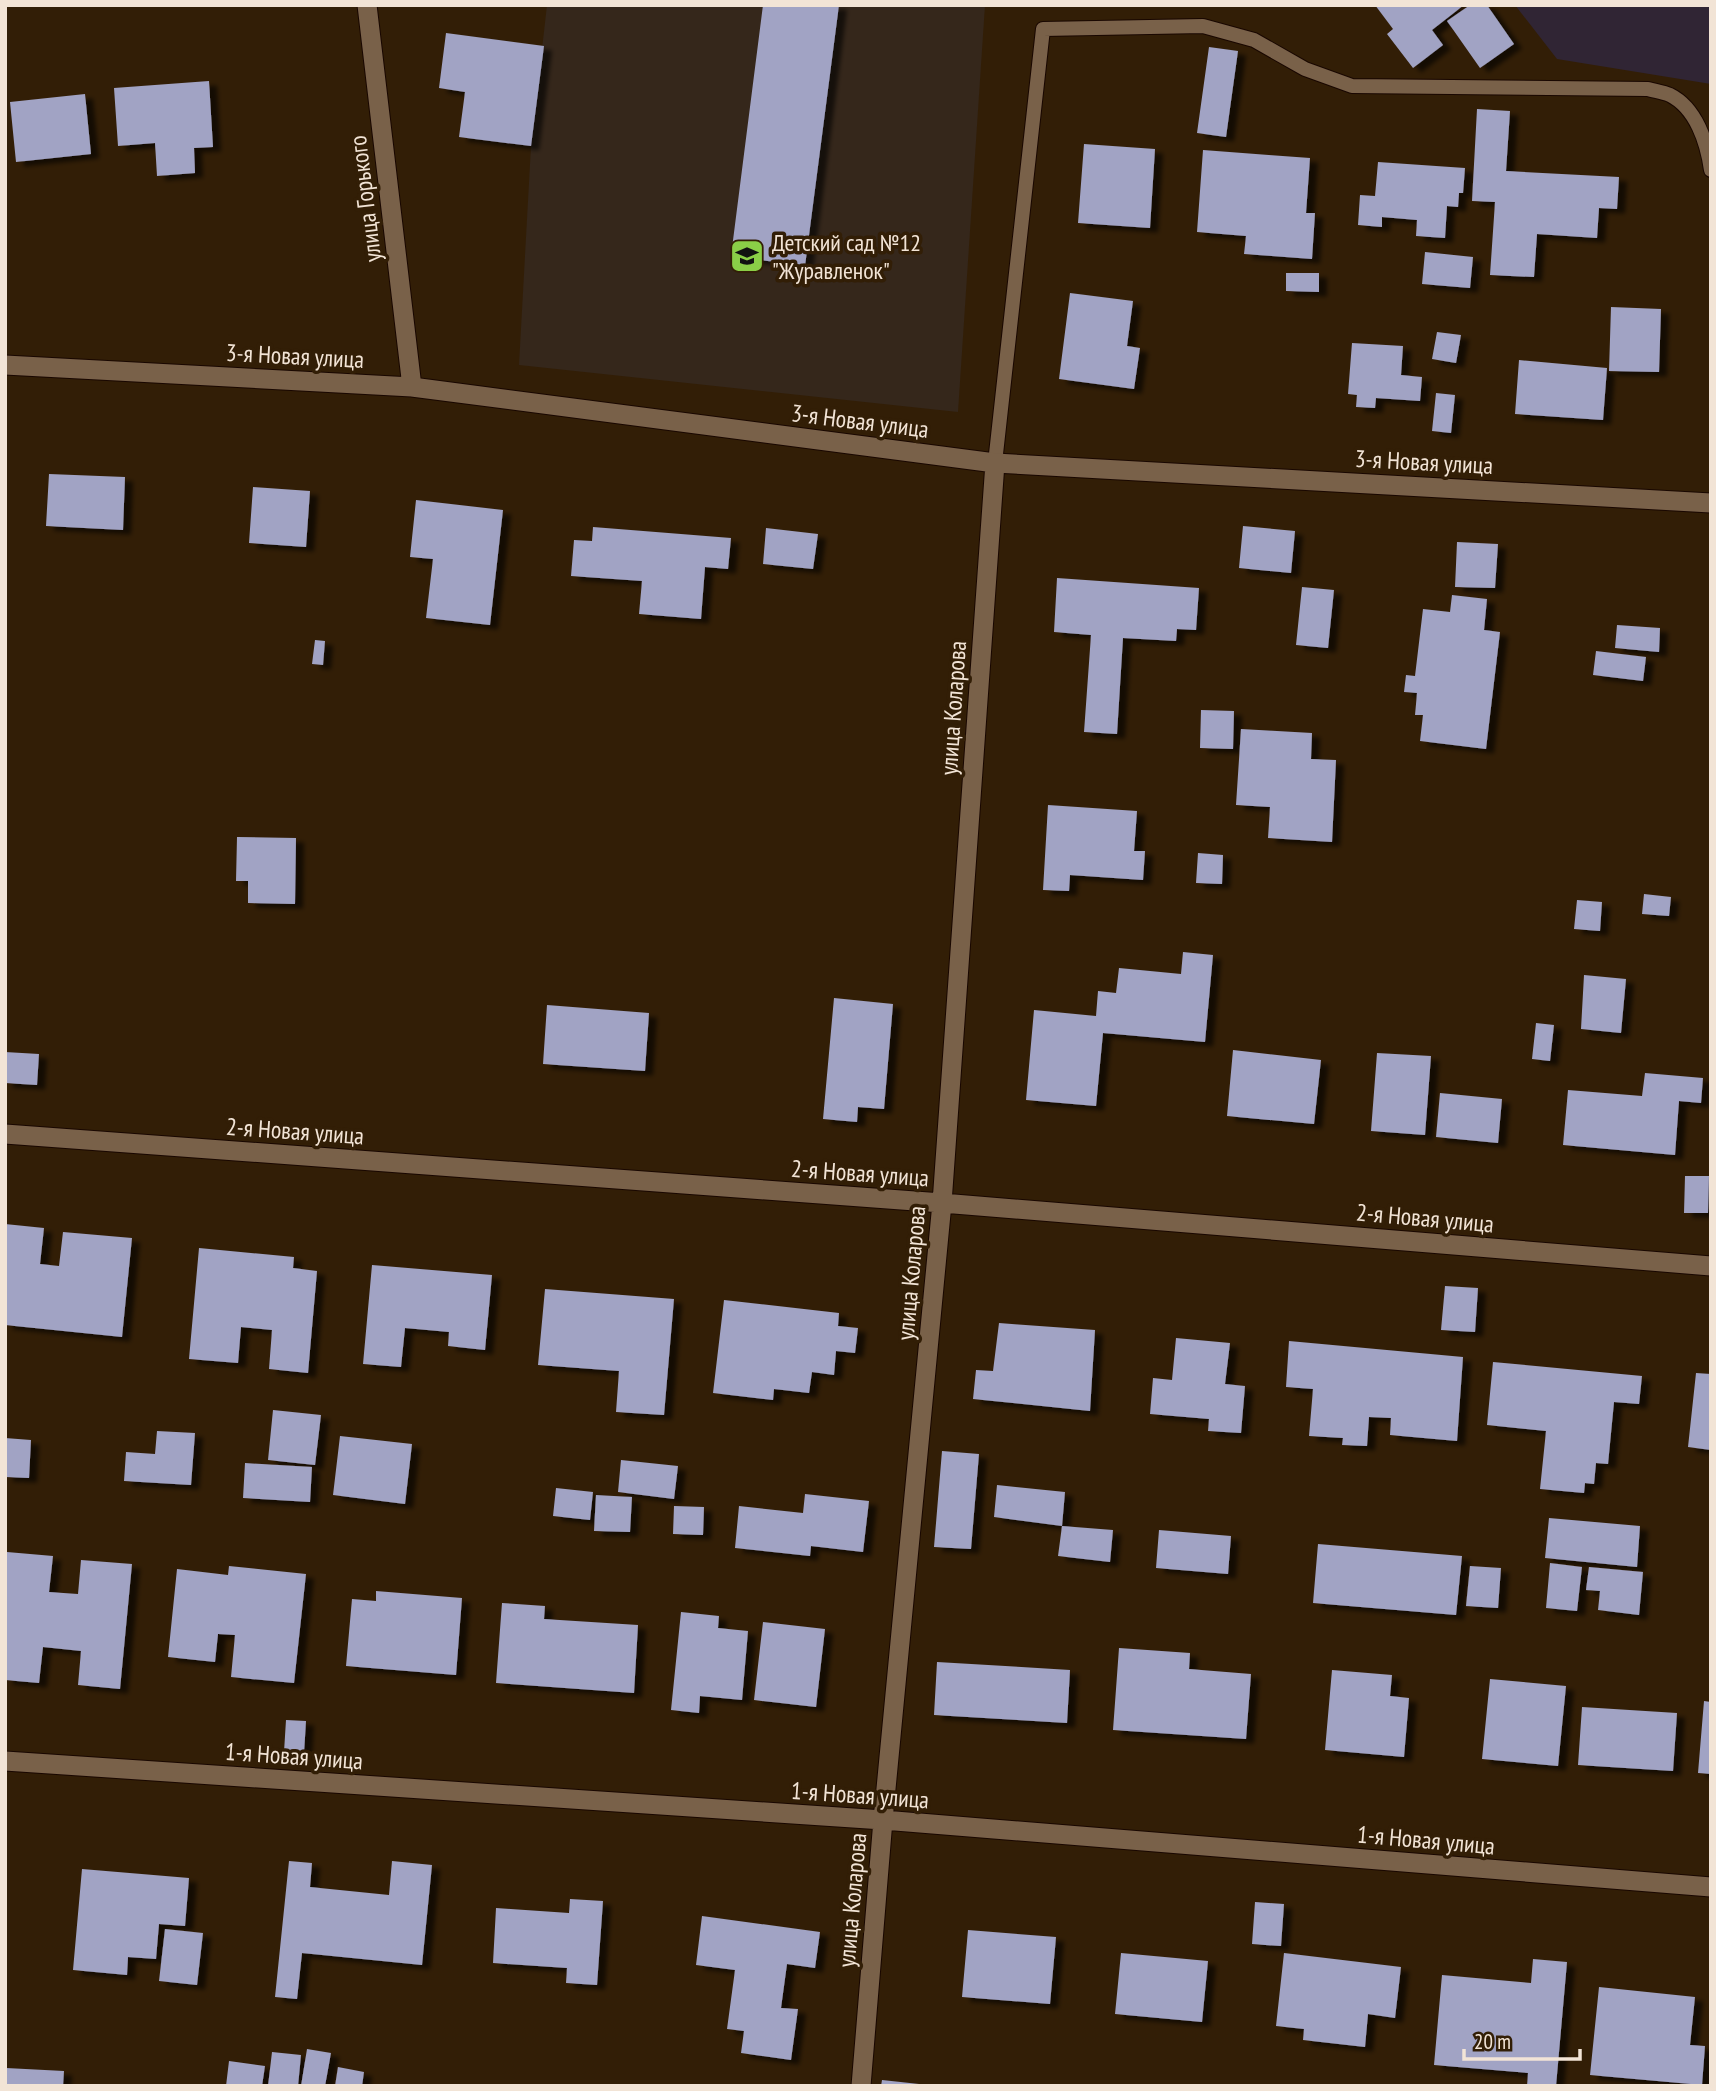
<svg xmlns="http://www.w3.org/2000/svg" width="1716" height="2091" viewBox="0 0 1716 2091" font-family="'PT Sans Narrow',sans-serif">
<defs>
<filter id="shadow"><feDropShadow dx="8" dy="4.5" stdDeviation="2" flood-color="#0009"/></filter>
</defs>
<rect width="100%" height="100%" fill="#321e06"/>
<!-- industrial -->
<path fill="#302534" d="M1515 5H1711V84L1557 59Z"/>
<!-- education -->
<path fill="#35271b" d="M547 5H985L958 412 519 365 531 146Z"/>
<!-- building -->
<path fill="#a1a3c4" filter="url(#shadow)" d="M763 5H839L805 266 731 256Z
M1375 5H1464L1432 30 1443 45 1413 68 1387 34 1393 29Z
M1470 5H1487L1514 44 1480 68 1447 21Z
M446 33 544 46 531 146 459 137 465 92 439 88Z
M1209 47 1238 51 1226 137 1197 133Z
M209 81 213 147 194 148 195 173 157 176 155 143 118 146 114 88Z
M85 94 91 154 16 162 10 102Z
M1477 109 1510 111 1506 171 1619 177 1617 209 1599 208 1597 238 1537 234 1534 277 1490 275 1495 202 1472 201Z
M1084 144 1155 149 1150 228 1078 223Z
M1203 150 1310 158 1306 213H1315L1312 259 1244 254 1246 236 1197 232Z
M1378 162 1465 168 1463 193H1459L1458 207 1447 206 1445 238 1416 236 1417 220 1382 217V227L1358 225 1360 195 1375 196Z
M1425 252 1473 257 1470 288 1422 284Z
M1286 273H1319V292L1286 291Z
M1070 293 1133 301 1127 346 1140 348 1134 389 1059 379Z
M1611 307 1661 309 1659 372 1609 371Z
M1437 332 1461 335 1456 363 1432 359Z
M1352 343 1403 346 1401 375 1422 377 1420 401 1376 398 1375 408 1356 407 1357 395 1348 394Z
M1519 360 1607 368 1603 420 1515 414Z
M1436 393 1455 395 1451 433 1432 431Z
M49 474 125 477 123 530 46 526Z
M253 487 310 491 306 547 249 543Z
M416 500 503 510 490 625 426 618 433 559 410 557Z
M1243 526 1295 531 1291 573 1239 568Z
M593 527 731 538 728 569 705 567 701 619 639 614 642 581 571 576 574 540 592 541Z
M766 528 818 534 813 569 763 564Z
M1457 542 1498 544 1495 588 1455 587Z
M1057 578 1199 588 1196 630 1177 629 1176 641 1123 638 1117 734 1084 732 1091 635 1054 632Z
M1302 587 1334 590 1328 648 1296 645Z
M1452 595 1487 599 1484 630 1500 632 1486 749 1420 741 1423 715H1415L1417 693 1404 692 1406 675 1415 676 1423 609 1450 612Z
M1617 625 1660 628 1659 652 1615 648Z
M315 640 325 641 323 665 312 664Z
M1596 651 1646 657 1643 681 1593 675Z
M1201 710 1234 711 1233 749 1200 748Z
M1241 729 1312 733 1311 759 1336 760 1332 842 1268 838 1270 807 1236 805Z
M1048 805 1137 811 1134 851H1145L1143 880 1070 875 1069 891 1043 890Z
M237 837 296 838 295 904 248 903V881H236Z
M1198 853 1223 855 1222 884 1196 883Z
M1644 894 1671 897 1669 916 1642 914Z
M1577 900 1602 902 1600 931 1574 929Z
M1183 952 1213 955 1205 1042 1103 1033 1096 1106 1026 1100 1034 1010 1096 1016 1098 991 1116 993 1119 968 1181 974Z
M1584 975 1626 979 1621 1033 1581 1029Z
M834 998 893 1004 884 1109 858 1107 857 1122 823 1119Z
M547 1005 649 1013 645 1071 543 1064Z
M1536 1023 1554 1025 1550 1061 1532 1059Z
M1233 1050 1321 1060 1314 1124 1227 1116Z
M5 1052 39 1054 37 1085 5 1083Z
M1377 1053 1431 1056 1425 1135 1371 1131Z
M1645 1073 1703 1078 1701 1103 1679 1101 1675 1155 1563 1145 1568 1090 1642 1096Z
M1440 1093 1502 1099 1498 1143 1436 1137Z
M1685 1176H1709L1708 1213H1684Z
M5 1224 44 1228 40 1264 59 1266 63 1232 132 1238 122 1337 5 1325Z
M199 1248 294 1257 293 1268 317 1271 308 1373 269 1369 272 1330 241 1327 238 1363 189 1359Z
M372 1265 492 1275 485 1350 448 1346 449 1332 405 1328 401 1367 363 1364Z
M1445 1286 1478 1288 1475 1332 1441 1330Z
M545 1289 674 1299 664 1415 616 1412 619 1371 538 1365Z
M724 1300 839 1313 838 1326 858 1328 855 1353 836 1351 834 1375 812 1372 809 1393 774 1389 773 1400 713 1393Z
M999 1323 1095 1330 1090 1411 973 1399 976 1370 993 1371Z
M1176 1338 1230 1343 1225 1384 1245 1386 1241 1433 1208 1431 1209 1419 1150 1414 1153 1378 1172 1380Z
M1289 1341 1463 1357 1457 1441 1390 1435 1391 1418 1369 1417 1367 1446 1342 1445 1343 1438 1309 1436 1313 1389 1286 1387Z
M1493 1362 1642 1376 1639 1404 1614 1402 1608 1464 1596 1463 1594 1484 1585 1483 1584 1493 1540 1489 1546 1431 1487 1425Z
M1696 1373 1711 1374V1450L1688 1447Z
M273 1410 321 1415 315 1465 268 1460Z
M157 1431 195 1433 191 1485 124 1481 126 1452 155 1454Z
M340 1436 412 1444 405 1504 333 1495Z
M5 1438 31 1440 29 1478 5 1477Z
M942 1451 979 1454 971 1549 934 1547Z
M621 1460 678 1466 674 1499 618 1492Z
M245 1463 312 1467 310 1502 243 1498Z
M997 1485 1065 1492 1062 1526 994 1517Z
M556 1488 593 1492 590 1520 553 1516Z
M805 1494 869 1501 863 1552 811 1546 810 1556 735 1548 739 1506 803 1513Z
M596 1495 632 1497 630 1532 594 1531Z
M674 1506 704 1507 703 1535 673 1534Z
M1549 1518 1640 1526 1637 1567 1545 1558Z
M1062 1526 1113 1530 1110 1562 1058 1556Z
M1159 1530 1231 1536 1228 1574 1156 1568Z
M1318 1544 1462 1556 1456 1615 1313 1603Z
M7 1552 53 1556 49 1592 78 1594 81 1560 132 1564 120 1689 78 1685 81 1651 43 1647 39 1683 5 1680V1572Z
M1550 1563 1582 1567 1577 1611 1546 1608Z
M229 1566 306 1574 294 1683 231 1677 235 1635 218 1634 215 1662 168 1657 177 1569 228 1575Z
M1470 1566 1501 1568 1498 1608 1466 1606Z
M1589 1567 1643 1572 1639 1615 1598 1610 1600 1591 1586 1590Z
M376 1591 462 1598 456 1675 346 1666 352 1599 376 1601Z
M502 1603 545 1606 544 1619 638 1625 634 1693 496 1683Z
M681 1612 719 1616 718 1628 748 1631 742 1700 700 1696 699 1713 671 1710Z
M763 1622 825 1629 816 1707 754 1700Z
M1119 1648 1190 1653 1189 1669 1251 1674 1246 1739 1113 1730Z
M937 1662 1070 1670 1067 1723 934 1715Z
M1332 1670 1392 1675 1390 1696 1409 1698 1404 1757 1325 1750Z
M1490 1679 1566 1686 1558 1766 1482 1759Z
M1704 1701 1711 1702V1774L1698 1773Z
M1582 1707 1677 1713 1673 1771 1578 1765Z
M286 1720 306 1721 304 1753 284 1752Z
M289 1861 312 1863 310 1887 389 1895 392 1861 432 1865 422 1965 302 1953 297 1999 275 1997Z
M82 1869 189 1878 185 1926 159 1924 156 1959 128 1957 127 1975 73 1970Z
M570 1899 603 1901 597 1985 566 1983 567 1968 493 1963 496 1908 569 1913Z
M1255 1902 1284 1904 1281 1946 1252 1944Z
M702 1916 820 1932 815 1968 787 1964 781 2008 798 2009 791 2060 741 2053 744 2031 727 2029 735 1970 696 1965Z
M165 1929 203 1933 197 1985 159 1981Z
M968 1930 1056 1937 1050 2004 962 1997Z
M1121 1953 1208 1961 1202 2022 1115 2014Z
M1284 1953 1401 1967 1395 2018 1368 2014 1365 2047 1303 2040 1304 2029 1276 2026Z
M1533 1959 1567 1962 1556 2086H1527L1528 2073 1434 2065 1442 1975 1531 1983Z
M1599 1987 1695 1997 1690 2045 1705 2046 1702 2085 1590 2075Z
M307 2049 331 2053 325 2086H301Z
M272 2052 301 2055 298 2086H268Z
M229 2061 265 2066 262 2086H226Z
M338 2067 364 2072 362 2086H335Z
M6 2068 64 2071 63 2086H5Z
M882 2080 919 2084V2086H881Z"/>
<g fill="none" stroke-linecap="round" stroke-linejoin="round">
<!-- service casing -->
<g stroke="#190700" stroke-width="16">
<path id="service" d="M995 463 1043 29 1203 26 1254 40 1305 69 1352 86 1648 89C1655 91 1663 92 1670 95 1696 108 1707 142 1711 170"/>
</g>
<!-- minor casing -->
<g stroke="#190700" stroke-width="21">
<path id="minor" d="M367 5 412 387
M5 365 412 387 995 463 1711 503
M5 1134 942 1203 1711 1266
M5 1761 883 1820 1711 1887
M861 2086 883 1820 942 1203 995 463"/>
</g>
<!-- service -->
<use href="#service" stroke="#796149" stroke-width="14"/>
<!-- minor -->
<use href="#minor" stroke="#796149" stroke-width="19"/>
</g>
<!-- icons -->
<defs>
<g id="school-square" transform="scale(1.75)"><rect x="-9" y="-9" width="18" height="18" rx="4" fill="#8ace47" stroke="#321e06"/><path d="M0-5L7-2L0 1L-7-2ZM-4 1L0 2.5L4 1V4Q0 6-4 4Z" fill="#111"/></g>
</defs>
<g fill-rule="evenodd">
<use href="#school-square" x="747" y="256"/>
</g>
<g text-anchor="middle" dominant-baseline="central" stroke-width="7" stroke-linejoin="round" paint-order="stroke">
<!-- street labels -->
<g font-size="24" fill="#f2e4d6" stroke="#321e06">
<text transform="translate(365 199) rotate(-97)">улица Горького</text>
<text transform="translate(295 356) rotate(3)">3-я Новая улица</text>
<text transform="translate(860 421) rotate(7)">3-я Новая улица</text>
<text transform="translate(1424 462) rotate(3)">3-я Новая улица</text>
<text transform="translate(953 708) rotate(-86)">улица Коларова</text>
<text transform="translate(295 1131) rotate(4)">2-я Новая улица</text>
<text transform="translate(860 1173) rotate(4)">2-я Новая улица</text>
<text transform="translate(1425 1218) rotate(5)">2-я Новая улица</text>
<text transform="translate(911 1273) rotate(-85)">улица Коларова</text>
<text transform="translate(294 1756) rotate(4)">1-я Новая улица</text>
<text transform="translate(860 1795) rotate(4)">1-я Новая улица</text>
<text transform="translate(1426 1840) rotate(5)">1-я Новая улица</text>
<text transform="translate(852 1900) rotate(-85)">улица Коларова</text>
</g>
<!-- poi labels -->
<g font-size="24" fill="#f2e4d6" stroke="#321e06" text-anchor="start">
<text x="772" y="242">Детский сад №12<tspan x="772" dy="28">"Журавленок"</tspan></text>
</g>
</g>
<!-- border -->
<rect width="1716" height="2091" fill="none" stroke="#f2e4d6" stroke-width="14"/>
<!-- scale -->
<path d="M1464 2049v10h116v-10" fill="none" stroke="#f2e4d6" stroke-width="3.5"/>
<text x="1474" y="2049" font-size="21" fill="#f2e4d6" stroke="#321e06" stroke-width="5" paint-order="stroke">20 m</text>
</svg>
